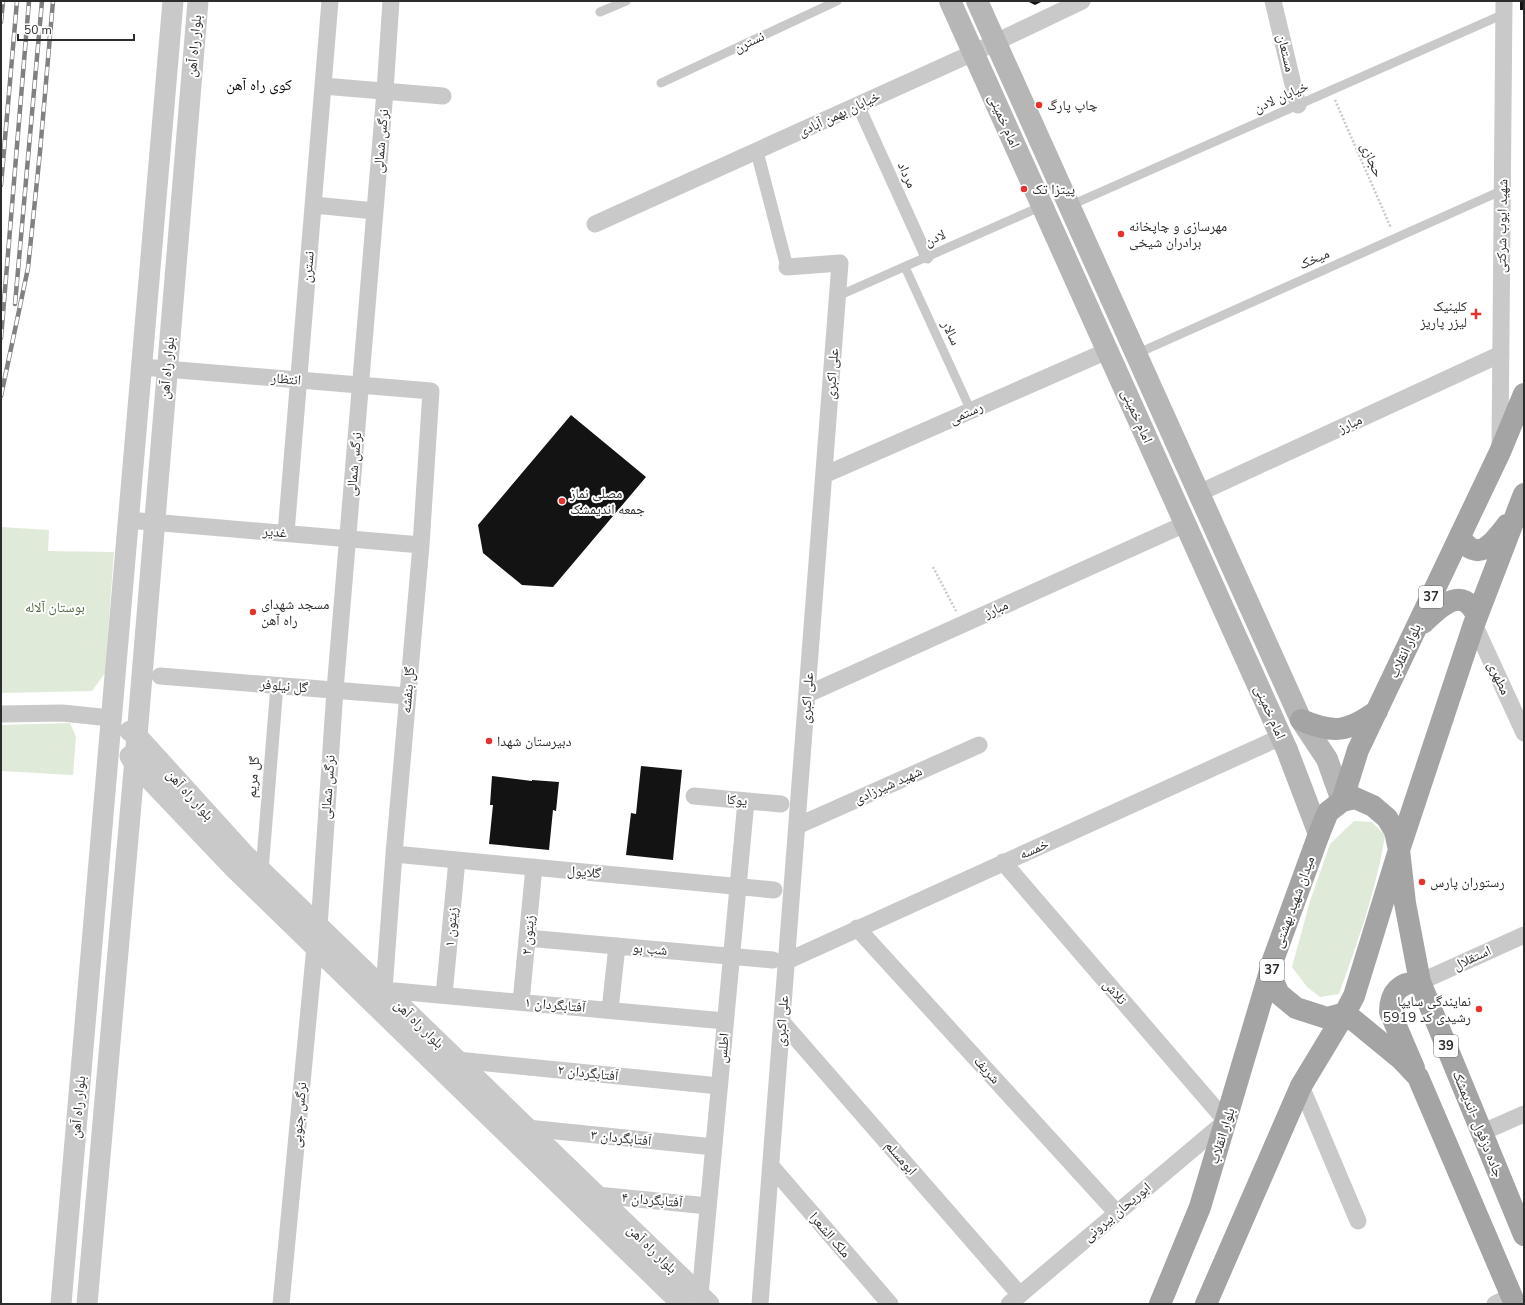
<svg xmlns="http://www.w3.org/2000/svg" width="1525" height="1305" viewBox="0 0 1525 1305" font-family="'Nunito Sans','Noto Naskh Arabic',sans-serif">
<rect width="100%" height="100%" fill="#fff"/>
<!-- green -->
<path fill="#e0ead9" d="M1 527 49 530 48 551 114 552 105 673 92 691 1 693Z
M70 723 76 737 73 775 1 771V725Z
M1354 821 1372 822 1385 835C1377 888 1357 944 1339 994L1320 997 1307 987 1292 967 1310 901 1330 844Z"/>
<!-- building -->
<path fill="#131313" d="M1027 1H1043L1035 5Z
M1520 1H1524V10H1520Z
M571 415 646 477 553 587 522 585 483 553 478 525Z
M641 766 682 770 673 860 626 855 631 813 636 814Z
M492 776 532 781V780L559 782 556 811 553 810 549 850 489 844 493 805H490Z"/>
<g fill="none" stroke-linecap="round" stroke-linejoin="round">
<!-- path -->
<path stroke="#c9c9c9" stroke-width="2.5" stroke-dasharray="2 2" stroke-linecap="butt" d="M1335 100 1391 228
M933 567 956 611"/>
<!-- service -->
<path stroke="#c9c9c9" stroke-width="9" d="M600 12 626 1
M661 83 837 1
M1069 206 1504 14
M905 267 971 411
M838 296 1042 206
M1136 354 1503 190"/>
<!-- pedestrian -->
<path stroke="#c9c9c9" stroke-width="13" d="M858 105 927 257
M757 152 787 267
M262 871 277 685"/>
<!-- minor -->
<path stroke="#c9c9c9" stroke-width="17" d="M1273 1 1298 105
M323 86 443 96
M314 205 375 211
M595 224 973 53 1082 1
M142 367 431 391 421 545 394 854 384 990 725 1021
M1500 445 1504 1
M824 475 1107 351
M1199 493 1501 354
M128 520 421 545
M286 533 330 1
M1474 624 1524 733
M160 676 407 696
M808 694 1185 524
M1 714 62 713 111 718
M694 796 781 804
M797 826 979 745
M394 854 774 890
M1003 862 1226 1121 1009 1304
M857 928 1116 1212
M527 938 773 960
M787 961 1281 737
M1420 982 1524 935
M444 995 457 860
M521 1002 534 867
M610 1010 617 946
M782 1022 1020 1295
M457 1060 719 1086
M1301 1086 1358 1221
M527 1128 714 1147
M1481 1133 1524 1114
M771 1166 890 1304
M597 1195 708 1206
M700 1295 746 801
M281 1304 315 946 319 927 335 690 385 91 391 1
M760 1304 840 263 787 267
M1495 1304 1512 1296"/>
<!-- tertiary -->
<path stroke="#c9c9c9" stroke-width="21" d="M130 731 137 736 245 855 709 1304
M130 756 134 763 234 868 682 1304
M61 1304 173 1
M87 1304 137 736 198 1"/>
<!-- secondary -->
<path stroke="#b6b6b6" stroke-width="22" d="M950 1 1287 750 1319 834
M977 1 1301 720 1327 759 1342 801"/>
<!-- primary -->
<path stroke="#a4a4a4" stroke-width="22" d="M1524 494 1474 624 1399 850 1354 996 1345 1013 1327 1018 1296 1008 1279 994 1273 981 1272 963 1319 834 1328 812 1342 801 1355 798 1373 806 1387 818 1395 831 1399 850 1405 903 1420 982 1524 1235
M1460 537C1478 565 1494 542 1507 525
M1423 623C1439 608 1462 583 1477 616
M1301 720C1334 734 1348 732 1377 711
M1342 801 1358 750 1500 452 1524 394
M1414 1068 1390 1012C1390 992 1400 982 1420 982
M1160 1304 1200 1207 1271 968
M1206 1304 1301 1086 1345 1013 1401 1059 1418 1077 1515 1304"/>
<!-- rail casing -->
<g stroke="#818181" stroke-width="4.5">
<path id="rail" d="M1 22 3 1
M1 185 17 1
M15 304 42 1
M1 338 29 1
M1 396 28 268 40 152 53 1"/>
</g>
<!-- rail -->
<use href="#rail" stroke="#fff" stroke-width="3" stroke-dasharray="9" stroke-linecap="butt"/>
</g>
<!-- markers -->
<g fill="#e6322b" stroke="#fff" stroke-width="1.5">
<circle cx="1039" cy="105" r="4"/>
<circle cx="1024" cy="189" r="4"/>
<circle cx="1121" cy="234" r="4"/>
<path d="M1474 308h4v4h4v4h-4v4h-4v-4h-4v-4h4z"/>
<circle cx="562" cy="501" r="4"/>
<circle cx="253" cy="612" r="4"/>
<circle cx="489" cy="741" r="4"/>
<circle cx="1422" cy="882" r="4"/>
<circle cx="1479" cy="1009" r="4"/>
</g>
<g text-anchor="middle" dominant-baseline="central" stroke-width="4" stroke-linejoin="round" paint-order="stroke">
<!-- shield labels -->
<g fill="#fff" stroke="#6b6b6b" stroke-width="1">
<rect x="1419" y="586" width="24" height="22" rx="3"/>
<rect x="1260" y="959" width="24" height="22" rx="3"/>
<rect x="1434" y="1035" width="24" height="22" rx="3"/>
</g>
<g font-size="13" font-weight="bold" fill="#2c2c2c">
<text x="1431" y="597">37</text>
<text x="1272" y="970">37</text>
<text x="1446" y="1046">39</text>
</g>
<!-- street labels -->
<g font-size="14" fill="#2c2c2c" stroke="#fff">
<text transform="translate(749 42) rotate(-25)">نسترن</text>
<text transform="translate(194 46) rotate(-85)">بلوار راه آهن</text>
<text transform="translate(1286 53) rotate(77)">مستعان</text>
<text transform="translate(1281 97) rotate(-24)">خیابان لادن</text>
<text transform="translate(839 114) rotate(-25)">خیابان بهمن آبادی</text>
<text transform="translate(1004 121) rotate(66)">امام خمینی</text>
<text transform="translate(381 141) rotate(-85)">نرگس شمالی</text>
<text transform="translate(1372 160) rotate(66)">حجازی</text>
<text transform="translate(907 175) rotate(66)">مرداد</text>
<text transform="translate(1502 226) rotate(-89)">شهید ایوب شرکتی</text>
<text transform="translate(935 238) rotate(-24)">لادن</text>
<text transform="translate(1314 259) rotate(-24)">میخک</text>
<text transform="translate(308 267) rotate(-85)">نسترن</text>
<text transform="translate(951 333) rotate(65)">سالار</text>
<text transform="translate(167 368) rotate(-85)">بلوار راه آهن</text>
<text transform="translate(832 374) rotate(-86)">علی اکبری</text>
<text transform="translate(286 379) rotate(5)">انتظار</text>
<text transform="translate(966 413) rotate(-24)">رستمی</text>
<text transform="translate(1137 416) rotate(66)">امام خمینی</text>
<text transform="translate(1350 424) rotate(-25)">مبارز</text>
<text transform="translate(354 464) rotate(-85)">نرگس شمالی</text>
<text transform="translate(275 532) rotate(5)">غدیر</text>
<text transform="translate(996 609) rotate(-24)">مبارز</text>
<text transform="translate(1405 651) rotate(-65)">بلوار انقلاب</text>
<text transform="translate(1499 678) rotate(65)">مطهری</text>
<text transform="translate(284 686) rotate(5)">گل نیلوفر</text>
<text transform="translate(408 690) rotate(-85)">گل بنفشه</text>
<text transform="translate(807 698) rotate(-86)">علی اکبری</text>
<text transform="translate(1270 712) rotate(66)">امام خمینی</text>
<text transform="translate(253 777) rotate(-85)">گل مریم</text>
<text transform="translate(888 785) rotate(-24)">شهید شیرزادی</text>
<text transform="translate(328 787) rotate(-86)">نرگس شمالی</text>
<text transform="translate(190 795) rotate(48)">بلوار راه آهن</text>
<text transform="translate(737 800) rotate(5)">یوکا</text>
<text transform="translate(1034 849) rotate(-24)">خمسه</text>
<text transform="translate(584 872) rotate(5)">گلایول</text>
<text transform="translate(1294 902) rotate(-70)">میدان شهید بهشتی</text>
<text transform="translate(451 927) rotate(-85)">زیتون ۱</text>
<text transform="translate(528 935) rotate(-85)">زیتون ۲</text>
<text transform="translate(650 949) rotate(5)">شب بو</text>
<text transform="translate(1472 958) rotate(-25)">استقلال</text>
<text transform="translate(1115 992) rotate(49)">تلاش</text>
<text transform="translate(555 1005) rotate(5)">آفتابگردان ۱</text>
<text transform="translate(782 1021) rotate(-86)">علی اکبری</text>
<text transform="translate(419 1024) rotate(44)">بلوار راه آهن</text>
<text transform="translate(723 1048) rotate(-85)">اطلس</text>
<text transform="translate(987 1070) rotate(48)">شریف</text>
<text transform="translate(588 1073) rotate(6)">آفتابگردان ۲</text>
<text transform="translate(78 1107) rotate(-85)">بلوار راه آهن</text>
<text transform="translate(299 1115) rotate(-85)">نرگس جنوبی</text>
<text transform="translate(1478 1124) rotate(68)">جاده دزفول -اندیمشک</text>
<text transform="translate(1222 1136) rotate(-73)">بلوار انقلاب</text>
<text transform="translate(621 1138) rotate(6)">آفتابگردان ۳</text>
<text transform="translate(901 1158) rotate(49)">ابومسلم</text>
<text transform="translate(652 1200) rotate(5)">آفتابگردان ۴</text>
<text transform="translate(1117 1212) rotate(-40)">ابوریحان بیرونی</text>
<text transform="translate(830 1235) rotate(49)">ملک الشعرا</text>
<text transform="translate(652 1249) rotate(44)">بلوار راه آهن</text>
</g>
<!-- poi labels -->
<g font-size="14" fill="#2c2c2c" stroke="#fff" text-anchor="start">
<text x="1047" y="105">چاپ پارگ</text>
<text x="1032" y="189">پیتزا تک</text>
<text x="1129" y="226">مهرسازی و چاپخانه<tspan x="1129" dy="16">برادران شیخی</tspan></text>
<text x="1467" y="306" text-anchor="end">کلینیک<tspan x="1467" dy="16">لیزر پاریز</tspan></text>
<text x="570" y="493">مصلی نماز<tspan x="570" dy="16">جمعه اندیمشک</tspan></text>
<text x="261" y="604">مسجد شهدای<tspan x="261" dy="16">راه آهن</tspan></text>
<text x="497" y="741">دبیرستان شهدا</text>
<text x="1430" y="882">رستوران پارس</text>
<text x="1471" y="1001" text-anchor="end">نمایندگی سایپا<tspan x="1471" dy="16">رشیدی کد 5919</tspan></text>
</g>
<!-- park labels -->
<g font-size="14" fill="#4a673a" stroke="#fff">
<text x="55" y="607">بوستان آلاله</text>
</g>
<!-- neighbourhood labels -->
<g font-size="15" fill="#000" stroke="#fff">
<text x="259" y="85">کوی راه آهن</text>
</g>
</g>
<!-- border -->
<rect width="1525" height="1305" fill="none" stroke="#2c2c2c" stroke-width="4"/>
<!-- scale -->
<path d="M18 34v6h116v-6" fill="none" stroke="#2c2c2c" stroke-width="2"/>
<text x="24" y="34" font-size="12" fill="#2c2c2c" stroke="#ffffff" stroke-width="3" paint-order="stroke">50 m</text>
</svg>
